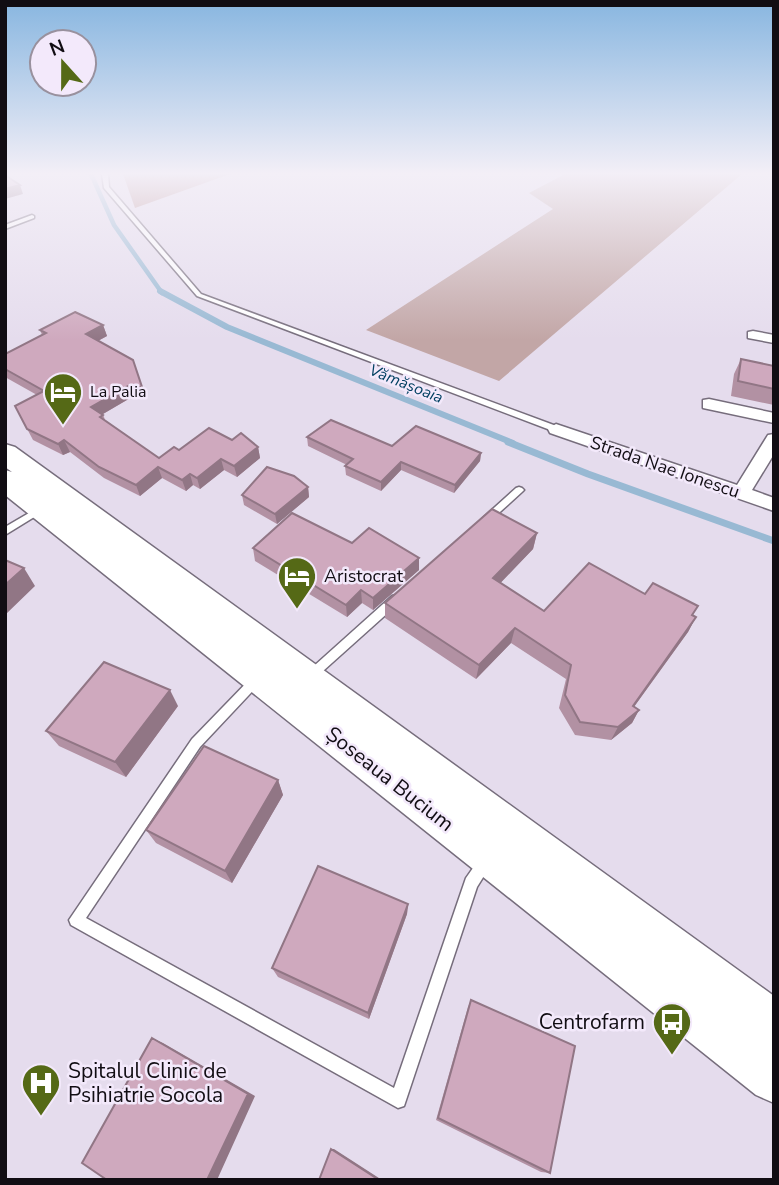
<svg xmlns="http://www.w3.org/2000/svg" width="779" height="1185" viewBox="0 0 779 1185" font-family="'Nunito Sans',sans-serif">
<rect width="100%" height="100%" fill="#e5dced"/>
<!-- green -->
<path fill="#c2a6a6" d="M565 174H742L499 381 366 330 553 209 529 193Z"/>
<!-- forest -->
<path fill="#bb9090" d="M123 174H230L135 208Z"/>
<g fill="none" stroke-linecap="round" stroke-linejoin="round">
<!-- stream-far2 -->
<path stroke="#98b9d3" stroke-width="4.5" d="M91 174 114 225 162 293"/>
<!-- stream-far1 -->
<path stroke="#98b9d3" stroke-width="6" d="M160 291 227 327 513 443"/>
<!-- stream -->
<path stroke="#98b9d3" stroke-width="7" d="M508 442 588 474 774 541"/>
<!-- service casing -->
<g stroke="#766d7c" stroke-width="3">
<path id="service" d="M102 174H108L109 187 201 294 559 427 560 429 556 432 553 431 197 296 104 188Z
M32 215 34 216V218L5 229V225Z
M519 487 522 488 524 490 522 492 490 521H484L482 519 484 517 516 488Z
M41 506 46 509 44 511 5 535V527Z
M396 595 400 596 401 599 400 602 313 680 309 682 305 680 303 677 305 674 392 596Z
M258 673 262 675 264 678 262 681 200 747 86 918 394 1088 466 878 480 858 485 856 490 858 492 863 477 887 404 1106 398 1108 71 925 69 920 192 739 254 675Z"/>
</g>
<!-- minor casing -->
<g stroke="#766d7c" stroke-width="3">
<path id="minor" d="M753 331 774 335V343L748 338V332Z
M709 399 774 413V423L703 408V400Z
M556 424 737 485 768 435 774 434V454L752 490 774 498V511L550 433 548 429Z"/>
</g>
<!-- primary casing -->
<g stroke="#766d7c" stroke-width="3">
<path id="primary" d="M5 444 15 447 774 996V1103L756 1095 5 495V470L12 472 5 467Z"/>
</g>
<!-- service -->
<use href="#service" fill="#fff" fill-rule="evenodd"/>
<!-- minor -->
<use href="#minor" fill="#fff" fill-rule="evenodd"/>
<!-- primary -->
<use href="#primary" fill="#fff" fill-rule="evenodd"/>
</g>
<!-- wall -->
<path fill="#b291a3" d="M103 325 107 336 98 341 133 360 146 398 132 397 103 414 105 420 159 458 179 450 232 440 258 447 260 458 237 477 224 470 200 489 193 485 186 491 162 478 140 496 104 478 70 452 63 455 33 440 15 406 37 395 5 377V354L42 335 40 330Z
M741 359 774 366V405L731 396 734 374Z
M307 437 392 446 481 453 480 461 454 493 401 470 381 491 346 475 345 466 347 465 308 446Z
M308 487 309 497 277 524 244 505 242 495Z
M537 533 533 549 500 583 544 611 645 594 698 606 693 615 696 617 688 632 634 707 639 710 632 723 611 740 575 735 559 708 566 679 511 643 476 679 385 618V603Z
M352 543 419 570 373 610 362 603 347 617 255 561 253 548Z
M178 706 126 777 59 746 46 731Z
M278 780 283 795 232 883 156 843 146 830Z
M408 904 407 914 369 1019 278 977 272 968Z
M471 1000 550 1173 541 1172 436 1120 468 1007Z"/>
<!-- shaded-wall -->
<path fill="#917685" d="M20 185 23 194 5 199V189Z
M103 325 107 336 90 345 86 334Z
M128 386 132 397 96 418 91 407Z
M64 440 70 452 63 455 58 444Z
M258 447 260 458 237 477 234 466Z
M481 453 480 461 454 493 455 485Z
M221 459 224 470 200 489 197 478Z
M401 462V470L381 491V482Z
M158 467 162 478 140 496 136 485Z
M190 474 193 485 186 491 182 480Z
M308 487 309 497 277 524 275 514Z
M537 533 533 549 490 594 493 578Z
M419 558V570L373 610V598Z
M24 568 35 586 5 615V585Z
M361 590 362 603 347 617 346 605Z
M696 617 688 632 625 719 633 706Z
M515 628 511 643 476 679 479 665Z
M170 690 178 706 126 777 115 762Z
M639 710 632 723 611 740 618 727Z
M278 780 283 795 232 883 225 871Z
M408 904 407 914 369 1019 368 1013Z
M152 1038 163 1043 255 1096 217 1180H207Z
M331 1149H334L382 1180H379Z"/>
<!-- building -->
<path fill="#cfa9be" stroke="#917685" stroke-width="2" d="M5 175 20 185 5 189Z
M75 312 103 325 86 334 133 360 142 387 128 386 91 407 103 415 100 417 159 458 174 447 179 450 209 428 232 440 241 433 258 447 234 466 221 459 197 478 190 474 182 480 158 467 136 485 99 467 64 440 58 444 27 429 15 406 44 391 5 369V354L46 333 40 330Z
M741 359 774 366V389L738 381Z
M331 420 392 446 416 426 481 453 455 485 401 462 381 482 345 466 353 459 307 437Z
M267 467 294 476 308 487 275 514 242 495Z
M492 509 537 533 493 578 544 611 589 563 645 594 653 583 698 606 692 615 696 617 633 706 639 710 618 727 580 722 565 695 571 665 515 628 479 665 385 603Z
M292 513 352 543 369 528 419 558 373 598 361 590 346 605 253 548Z
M5 560 24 568 5 585Z
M104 662 170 690 115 762 46 731Z
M204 746 278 780 225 871 146 830Z
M318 866 408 904 368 1013 272 968Z
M471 1000 575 1046 550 1173 438 1118Z
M152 1038 248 1094 207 1180H107L82 1163Z
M331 1149 379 1180H319Z"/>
<!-- sky -->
<linearGradient id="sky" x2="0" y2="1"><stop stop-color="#88b6e0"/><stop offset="0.51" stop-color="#f3eff7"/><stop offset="1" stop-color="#f3eff7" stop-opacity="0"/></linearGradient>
<rect width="779" height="340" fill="url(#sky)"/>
<!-- icons -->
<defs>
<g id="hotel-pin" transform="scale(2.0125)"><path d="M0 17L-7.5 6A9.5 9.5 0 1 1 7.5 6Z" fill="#556916" stroke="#f3e9fb"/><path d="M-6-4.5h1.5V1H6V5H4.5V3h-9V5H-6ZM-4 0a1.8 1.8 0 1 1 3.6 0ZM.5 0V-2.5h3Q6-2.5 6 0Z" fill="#fff"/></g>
<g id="bus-pin" transform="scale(2.0125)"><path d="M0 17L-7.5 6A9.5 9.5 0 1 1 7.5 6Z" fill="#556916" stroke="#f3e9fb"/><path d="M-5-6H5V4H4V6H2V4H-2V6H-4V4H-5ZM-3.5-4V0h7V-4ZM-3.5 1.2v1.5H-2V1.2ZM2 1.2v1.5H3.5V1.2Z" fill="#fff"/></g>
<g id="hospital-pin" transform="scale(2.0125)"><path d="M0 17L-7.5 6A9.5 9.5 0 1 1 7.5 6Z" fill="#556916" stroke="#f3e9fb"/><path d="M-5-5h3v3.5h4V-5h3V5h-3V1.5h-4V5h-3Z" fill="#fff"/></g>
</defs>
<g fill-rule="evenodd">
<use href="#hotel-pin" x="63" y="392"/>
<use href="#hotel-pin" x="297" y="576"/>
<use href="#bus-pin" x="672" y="1022"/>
<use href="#hospital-pin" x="41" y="1083"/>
</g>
<g text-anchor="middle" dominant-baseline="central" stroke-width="5" stroke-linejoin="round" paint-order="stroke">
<!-- far-water labels -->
<g font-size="16" font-style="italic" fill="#024062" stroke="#f3e9fb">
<text transform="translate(406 384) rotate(22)">Vămășoaia</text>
</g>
<!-- far-poi labels -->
<g font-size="16" fill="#110d13" stroke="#f3e9fb" text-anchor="start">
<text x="90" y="392">La Palia</text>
</g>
<!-- street labels -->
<g font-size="18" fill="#110d13" stroke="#f3e9fb">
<text transform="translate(665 467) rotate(19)">Strada Nae Ionescu</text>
</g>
<!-- poi labels -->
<g font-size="18" fill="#110d13" stroke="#f3e9fb" text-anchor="start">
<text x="324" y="576">Aristocrat</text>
</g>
<!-- near-street labels -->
<g font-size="21" fill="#110d13" stroke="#f3e9fb">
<text transform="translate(390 779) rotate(38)">Șoseaua Bucium</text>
</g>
<!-- near-poi labels -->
<g font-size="21" fill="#110d13" stroke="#f3e9fb" text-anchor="end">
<text x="645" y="1022">Centrofarm</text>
<text x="68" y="1071" text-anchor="start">Spitalul Clinic de<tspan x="68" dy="24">Psihiatrie Socola</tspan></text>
</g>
</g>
<!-- border -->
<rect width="779" height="1185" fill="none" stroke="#110d13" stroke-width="14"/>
<!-- north arrow -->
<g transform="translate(63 63) rotate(339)"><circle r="33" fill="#f3e9fb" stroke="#99919e" stroke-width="2"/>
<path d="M0-5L12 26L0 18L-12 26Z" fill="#556916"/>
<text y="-10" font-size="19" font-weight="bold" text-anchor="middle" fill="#110d13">N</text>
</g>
</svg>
